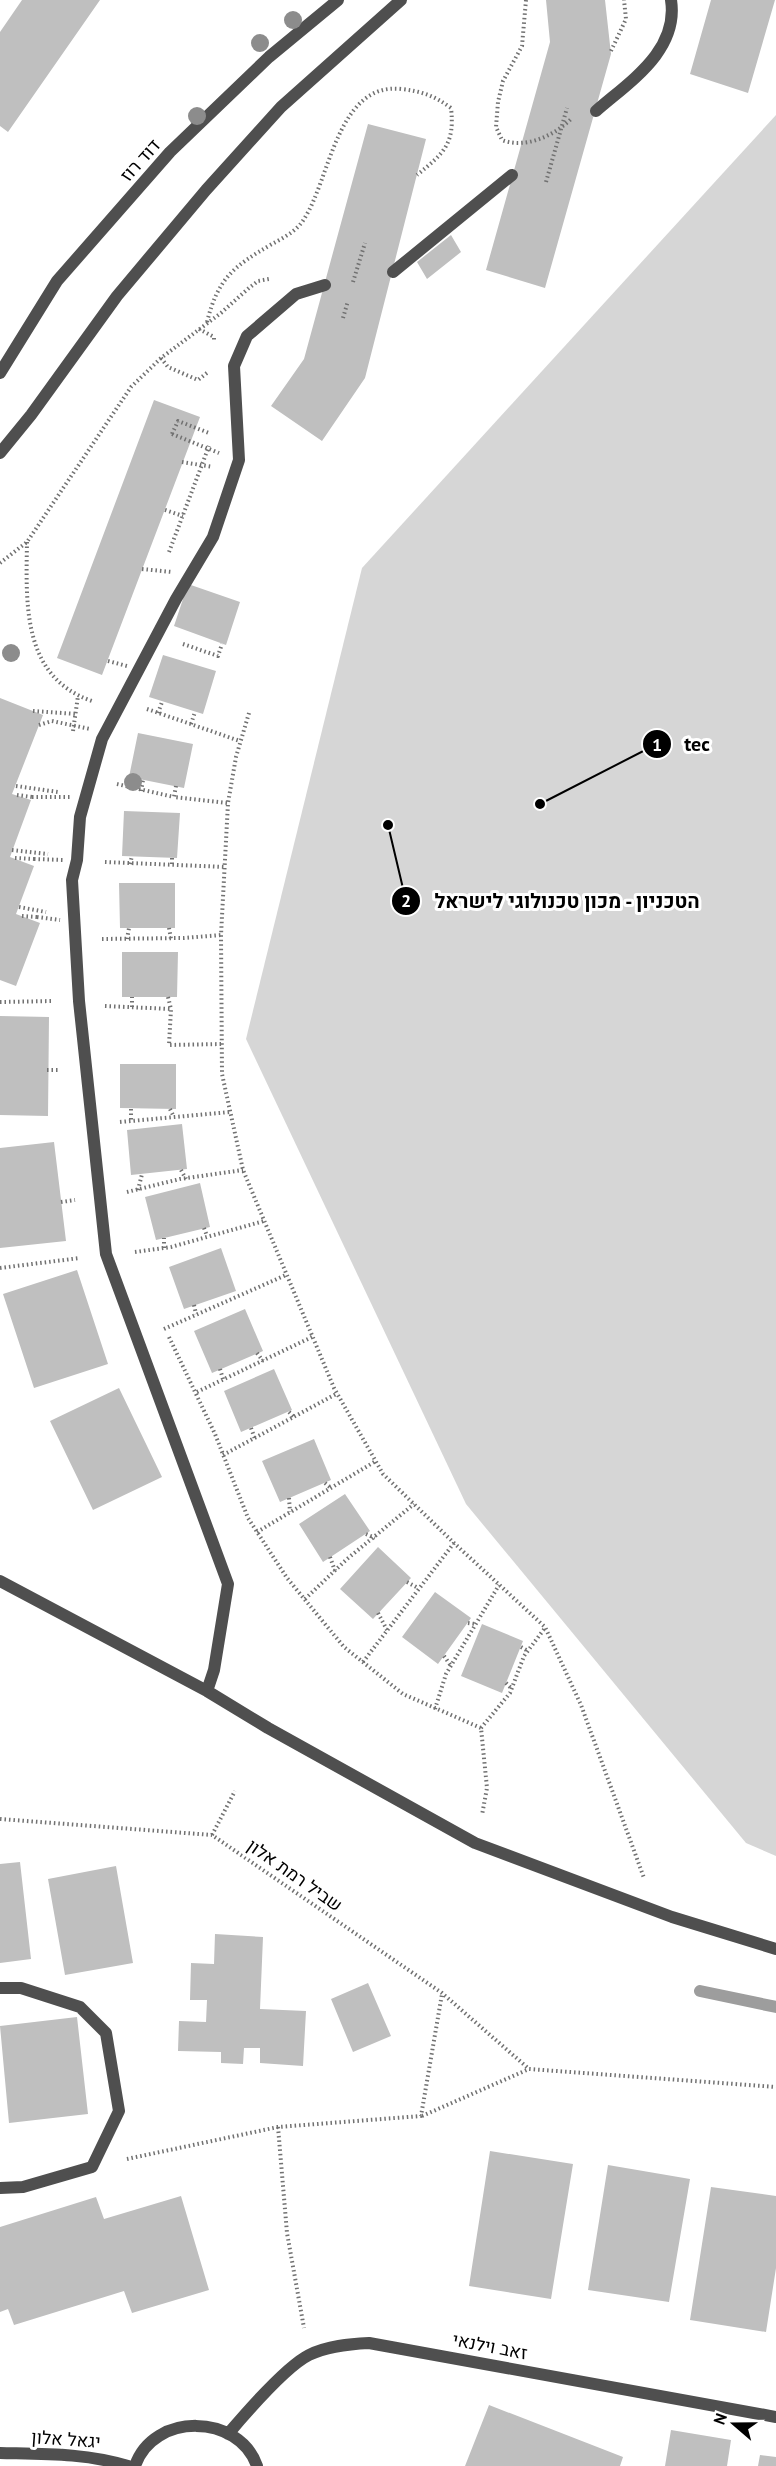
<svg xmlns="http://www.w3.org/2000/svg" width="776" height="2466" viewBox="0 0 776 2466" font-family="'PT Sans',Heebo,sans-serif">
<rect width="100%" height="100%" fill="#fff"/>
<!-- green -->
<path fill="#d6d6d6" d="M776 115V1856L746 1843 466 1504 246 1039 362 568Z"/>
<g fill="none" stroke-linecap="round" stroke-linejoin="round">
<!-- stream -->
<path stroke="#9d9d9d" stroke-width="12" d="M700 1991 776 2007"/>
</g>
<!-- building -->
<path fill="#bfbfbf" d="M22 0H100L8 132 0 126V32Z
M546 0H605L611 54 545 288 486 270 550 42Z
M711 0H775L748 93 690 74Z
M368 124 426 139 365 378 322 441 271 406 304 359Z
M451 235 461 252 427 279 417 262Z
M154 400 200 417 102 675 57 658Z
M188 584 240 602 226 645 174 626Z
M163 655 216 671 203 714 149 697Z
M0 698 43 715 12 794 31 800 10 857 34 866 16 914 40 923 16 986 0 980Z
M138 733 193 744 184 788 129 777Z
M124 811 180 813 177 858 122 856Z
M119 883H175V928H120Z
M122 952H178L177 997H122Z
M0 1016 49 1017 48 1116 0 1115Z
M120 1064H176V1109L120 1108Z
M182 1124 187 1169 131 1175 127 1130Z
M54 1142 66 1241 0 1248V1148Z
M200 1183 210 1227 156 1240 145 1197Z
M221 1248 236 1291 184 1309 169 1267Z
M77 1270 108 1364 34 1388 3 1294Z
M245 1309 263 1351 212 1373 194 1331Z
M274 1369 292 1410 241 1432 224 1391Z
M119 1388 162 1477 93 1510 50 1421Z
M314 1439 331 1480 280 1502 262 1461Z
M345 1494 370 1531 323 1562 299 1524Z
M378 1547 411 1578 373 1619 340 1589Z
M435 1592 471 1618 438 1664 402 1637Z
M482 1624 523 1641 502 1693 461 1676Z
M20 1862 31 1959 0 1963V1864Z
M116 1866 133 1963 65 1975 48 1879Z
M215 1934 263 1937 260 2009 306 2011 303 2066 260 2063V2048H244L243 2064 221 2063V2052L178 2051 179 2021 206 2022 207 2000H190L191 1963 214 1964Z
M368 1983 391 2036 353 2052 331 1999Z
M77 2017 88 2114 9 2123 0 2026Z
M490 2151 573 2164 551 2299 469 2286Z
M608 2165 690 2179 669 2302 588 2290Z
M711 2187 776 2196V2268L766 2332 690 2320Z
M181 2196 209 2290 132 2313 124 2291 14 2325 8 2309 0 2312V2227L96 2197 104 2219Z
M489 2405 623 2457 620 2466H465Z
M671 2430 731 2440 727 2466H665Z
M760 2455 776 2457V2466H758Z"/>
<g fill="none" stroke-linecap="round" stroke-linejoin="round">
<!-- path -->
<path stroke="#717171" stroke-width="4" stroke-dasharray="1.5 3" stroke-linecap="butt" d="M526 0 522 46 503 81 498 102 496 127 502 140C525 149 554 136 571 119
M611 51 626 19 624 0
M546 182 567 108
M353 282 365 243
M343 318 348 301
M207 322C218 278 234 266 272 244 283 238 297 231 304 219 330 180 337 82 401 89 421 91 435 96 451 108 455 144 444 153 417 175
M199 329 214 337V340
M161 358 168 367 198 380 208 372
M172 434 178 421 209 433
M165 510 183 516
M27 542C26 604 22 677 92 701
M169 552 209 446
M0 563 27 542 131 387 161 358 221 313 249 288 258 281 269 279
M183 644 218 656 222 644
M147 709 240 741
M33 711 77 714
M158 713 162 702
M249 713 236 757 228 803 221 935 222 1074 243 1170 334 1388 383 1474 454 1543 545 1627 581 1705 644 1878
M191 724 195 712
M39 725 52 721
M73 731 78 696
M117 784 174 797
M16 786 58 792
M176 786 174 797 228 803
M141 791 143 780
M17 795 32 797
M12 850 48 854
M15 858 34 859
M172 858V865
M105 862 225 867
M130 864 132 856
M19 907 46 912
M22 916 37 917
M169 928 171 939
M102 939 184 938 221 935
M127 939 129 928
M168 997 171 1009 169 1045 222 1044
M0 1002 53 1001
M105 1006 171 1009
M132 1007V997
M47 1070H59
M131 1109V1121
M170 1109 174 1117
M120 1122 230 1112
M181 1170 186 1179
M138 1190 142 1174
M127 1192 180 1179 243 1170
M61 1202 75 1200
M204 1228 207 1236
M164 1248V1238
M135 1252 171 1247 264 1221
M0 1268 80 1258
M194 1305 196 1314
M164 1329 286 1275
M169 1337 215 1434 248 1518 287 1578 344 1647 403 1694 481 1728 487 1788 482 1815
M257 1353 263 1361
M220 1369 223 1379
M197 1392 312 1337
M289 1412 294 1417
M251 1428 255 1439
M223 1455 338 1393
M325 1483 331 1488
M289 1498 290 1512
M257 1532 376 1461
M366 1534 375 1538
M330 1557 335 1571
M407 1582 418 1588
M305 1599 347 1559 414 1504
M378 1613 387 1630
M468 1623 475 1624
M521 1647 528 1651
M444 1656 451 1666
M363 1662 454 1543
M506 1683 511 1688
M435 1709 446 1674 499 1585
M481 1728 510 1693 524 1656 545 1628
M0 1819 212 1835 442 1993 529 2069
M212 1835 235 1791
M422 2116 529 2069 776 2087
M278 2127 287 2233 304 2328
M127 2159 278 2127 421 2116 442 1994"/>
<!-- service -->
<path stroke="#4f4f4f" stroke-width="12" d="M596 111C629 82 679 51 671 0
M393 272 512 175
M0 453 31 415 117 296 206 190 281 107 401 0
M0 1581 207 1691 268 1728 475 1843 672 1917 776 1949
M207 1691 214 1670 228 1584 106 1254 79 1001 72 880 77 860 80 817 102 739 176 599 213 537 239 460 234 366 247 336 296 294 325 285"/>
<!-- minor -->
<path stroke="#4f4f4f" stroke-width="12" d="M0 1988H21L80 2007 106 2033 119 2111 92 2167 23 2187 0 2188
M228 2434C245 2414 287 2366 309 2355 328 2346 349 2344 369 2343L776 2417
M0 2453C43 2454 86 2453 128 2466
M135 2466C153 2412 239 2413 257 2466"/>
<!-- tertiary -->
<path stroke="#4f4f4f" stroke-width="12" d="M0 373 57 281 170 152 269 57 338 0"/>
<!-- path-bridge -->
<path stroke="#717171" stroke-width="4" stroke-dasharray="1.5 3" stroke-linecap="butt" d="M172 434 219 453
M182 462 213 467
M142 569 172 572
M108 661 127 666
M52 721 90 729
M32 797H71
M34 859 64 860
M37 917 60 920"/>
</g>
<!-- trees -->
<g fill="#8c8c8c">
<circle cx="293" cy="20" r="9"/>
<circle cx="260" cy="43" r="9"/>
<circle cx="197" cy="116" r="9"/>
<circle cx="11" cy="653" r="9"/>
<circle cx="133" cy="782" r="9"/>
</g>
<g text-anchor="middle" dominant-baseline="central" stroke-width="6" stroke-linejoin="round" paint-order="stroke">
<!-- street labels -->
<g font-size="18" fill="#000" stroke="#fff">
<text transform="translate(140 160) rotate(-48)">דוד רוז</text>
<text transform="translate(295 1875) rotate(35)">שביל רמת אלון</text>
<text transform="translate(490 2346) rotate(11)">זאב וילנאי</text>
<text transform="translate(66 2439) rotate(4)">יגאל אלון</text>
</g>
</g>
<!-- callouts -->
<path fill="none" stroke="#000" stroke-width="2" d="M540 804L657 744M388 825L406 901"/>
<g fill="#000" stroke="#fff" stroke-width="2">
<circle cx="540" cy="804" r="6"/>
<circle cx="388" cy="825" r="6"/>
<circle cx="657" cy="744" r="15"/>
<circle cx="406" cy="901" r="15"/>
</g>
<g font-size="18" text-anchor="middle" font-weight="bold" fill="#fff">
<text x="657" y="751">1</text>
<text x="406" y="907">2</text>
</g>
<g font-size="20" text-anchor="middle" font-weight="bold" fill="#000" stroke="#fff" stroke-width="6" stroke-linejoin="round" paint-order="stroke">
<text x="697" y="751">tec</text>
<text x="567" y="908">הטכניון - מכון טכנולוגי לישראל</text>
</g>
<!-- north arrow -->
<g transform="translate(734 2424) rotate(290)" stroke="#ffffff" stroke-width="4.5" paint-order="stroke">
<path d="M0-4.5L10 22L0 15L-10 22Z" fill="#000000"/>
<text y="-9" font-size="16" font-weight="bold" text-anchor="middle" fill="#000000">N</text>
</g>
</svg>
